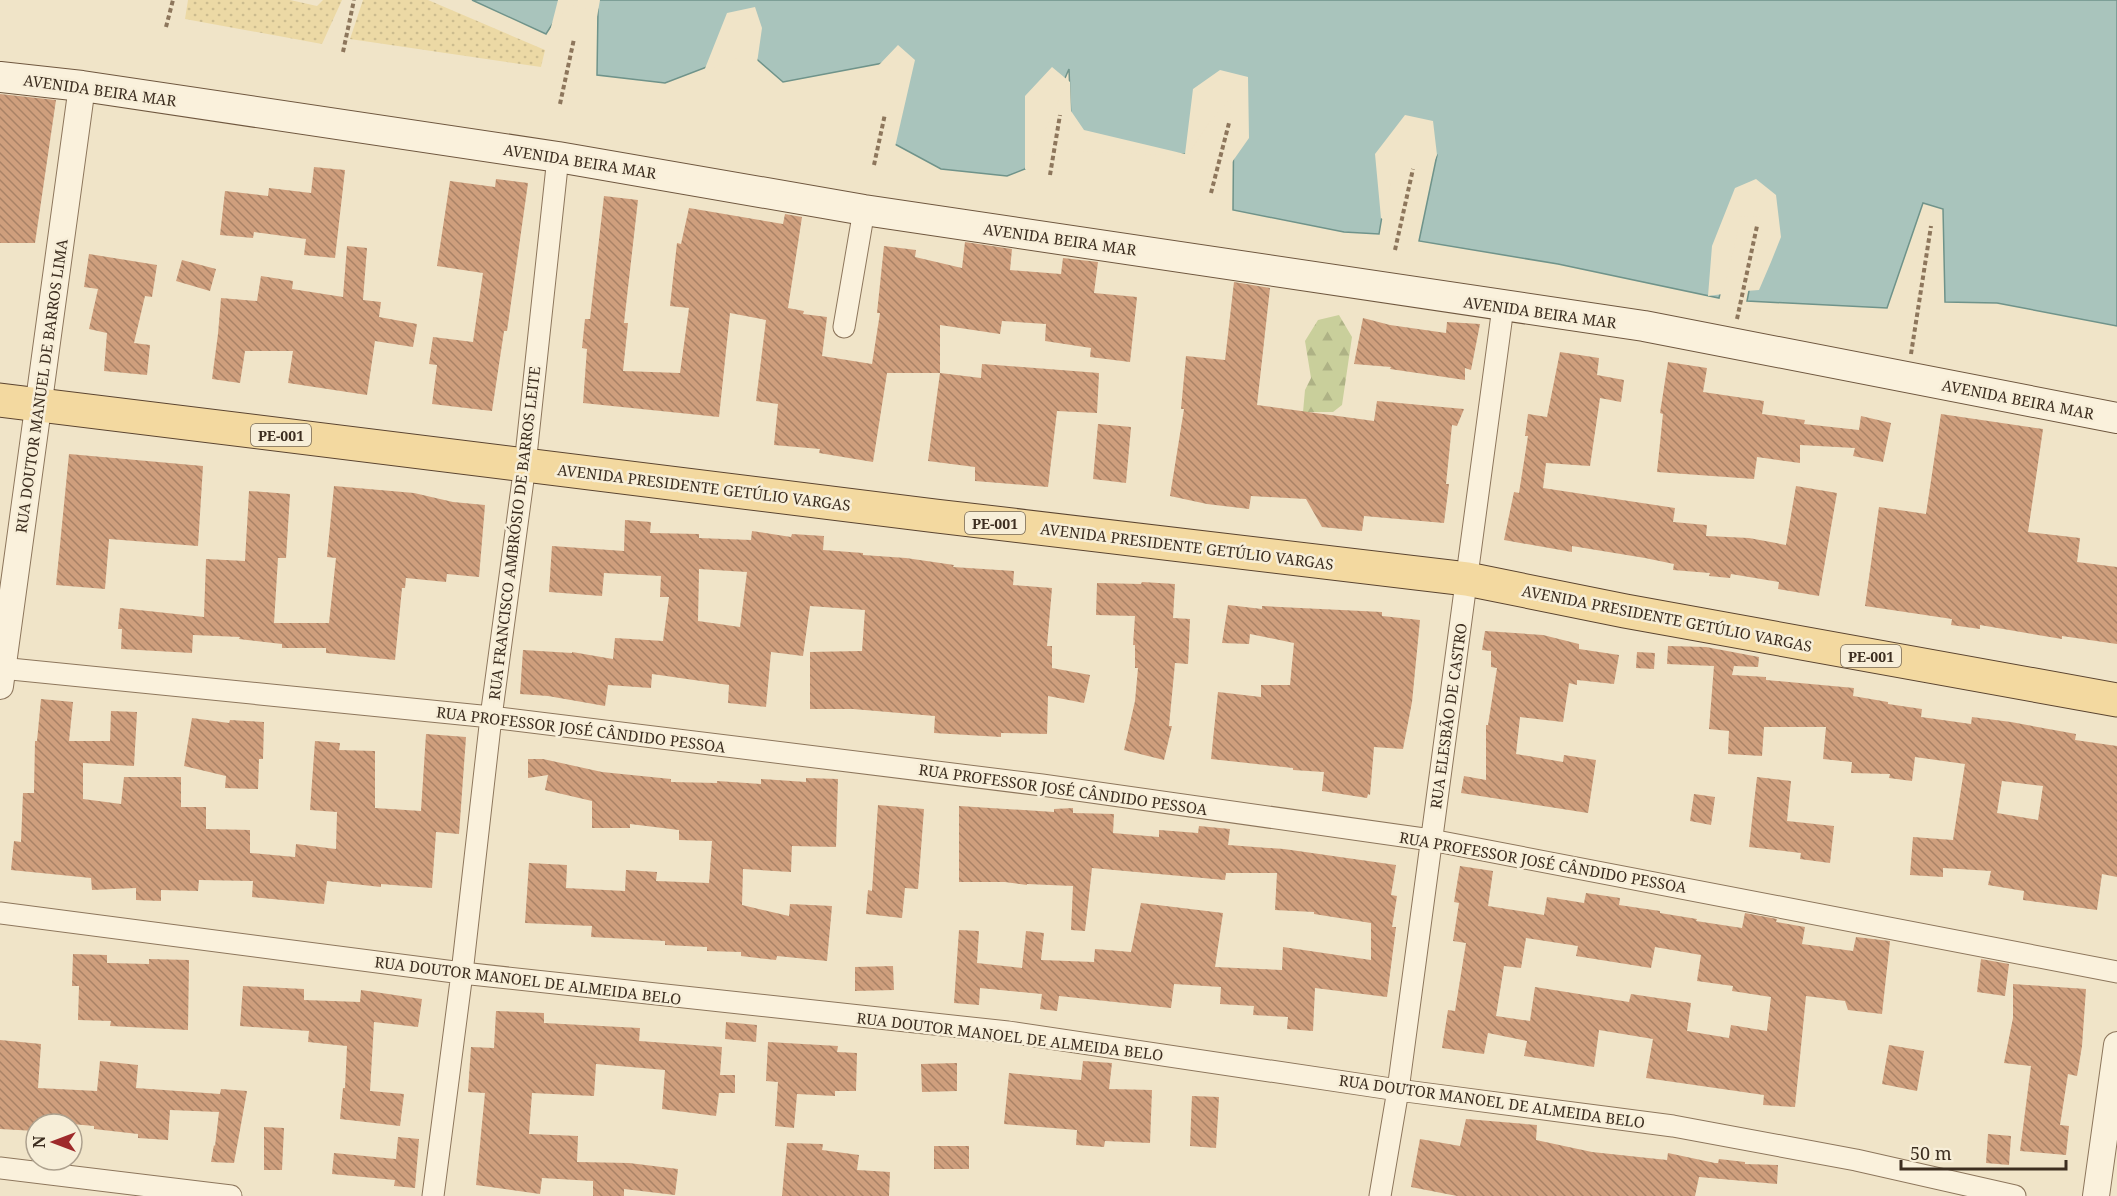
<svg xmlns="http://www.w3.org/2000/svg" width="2117" height="1196" viewBox="0 0 2117 1196" font-family="'Noto Serif',serif">
<defs>
<pattern id="forest-firs" width="22" height="20" patternUnits="userSpaceOnUse" patternTransform="scale(1.5)"><rect width="22" height="20" fill="#c9cf9b"/><path d="M5 1l3.5 6h-7zM16 11l3.5 6h-7z" fill="#aeb285"/></pattern>
<pattern id="sand-dots" width="8" height="8" patternUnits="userSpaceOnUse" patternTransform="scale(1.5)"><rect width="8" height="8" fill="#ecd9a5"/><path d="M2 2h.1M6 6h.1" fill="none" stroke="#cbbb8e" stroke-width="1.8" stroke-linecap="round"/></pattern>
<pattern id="building-back-hatch" width="6" height="6" patternUnits="userSpaceOnUse" patternTransform="scale(1.5)"><rect width="6" height="6" fill="#cf9f7d"/><path d="M-1 5l2 2M0 0l6 6M5-1l2 2" fill="none" stroke="#a98266"/></pattern>
</defs>
<rect width="100%" height="100%" fill="#f0e4c8"/>
<!-- forest -->
<path fill="url(#forest-firs)" d="M1339 315 1352 337 1342 405 1333 412H1303L1305 390 1311 378 1305 341 1318 320Z"/>
<!-- sand -->
<path fill="url(#sand-dots)" d="M188 0H290L317 6 323 0H342L322 44 185 19Z
M363 0H428L545 50 541 67 350 39Z"/>
<!-- water -->
<path fill="#a9c4bc" stroke="#6f938a" stroke-width="1.5" d="M472 0H2117V326L1997 303 1945 302 1943 209 1923 203 1887 308 1747 301 1764 214 1737 213 1735 231 1719 298 1558 264 1419 241 1437 155 1409 149 1393 151 1379 234 1344 232 1233 210 1234 92 1208 119 1186 154 1072 148 1069 69 1025 169 1007 176 941 169 891 142 894 61 783 82 752 55H738L665 83 597 75 598 9 567 1 546 34Z"/>
<!-- pier -->
<path fill="#f0e4c8" d="M558 0H600L595 28V11L568 4 549 35Z
M755 7 762 28 757 63 751 58H738L704 71 727 13Z
M898 45 915 60 895 147 888 142 891 65 877 67Z
M1052 67 1070 82 1071 111 1084 130 1185 154 1193 89 1220 70 1248 77 1249 138 1230 165 1231 98 1211 120 1187 156 1071 151 1069 148 1067 81 1028 169H1025V96Z
M1405 115 1433 121 1437 155 1432 166 1433 157 1408 152 1396 153 1384 220 1381 218 1375 154Z
M1756 179 1776 195 1781 237 1771 262 1759 290 1746 291 1761 217 1740 216 1738 231 1723 294 1708 296 1712 246 1735 188Z"/>
<!-- building -->
<path fill="url(#building-back-hatch)" fill-rule="evenodd" d="M0 94 56 100 35 243H0Z
M314 167 345 170 335 258 304 255 306 239 254 232 253 238 220 235 225 191 268 196 269 188 311 193Z
M496 179 528 183 507 331H504L492 411 432 404 437 365 429 364 433 337 473 342 483 273 437 266 450 181 495 187Z
M604 196 638 200 624 323H628L623 371 680 373 689 308 670 306 677 243 681 244 689 208 783 224 785 214 802 217 788 308 804 311 803 314 827 317 822 356 872 364 880 313H877L884 246 916 250 915 257 962 268 965 242 1012 249 1010 270 1061 274 1063 258 1098 262 1094 293 1137 297 1130 362 1090 357 1091 348 1045 341 1046 324 1002 321 1000 334 940 325V373H887L873 462 819 453 820 449 774 445 778 404 756 401 766 320 730 313 719 417 583 403 587 349 582 348 585 319H590Z
M347 246 367 248 363 300 381 302 379 317 417 324 413 347 375 341 367 395 288 383 293 351H245L240 383 212 379 218 334 221 298 257 301 261 276 293 281 292 289 343 297Z
M89 254 157 265 152 297 145 296 134 343 150 345 147 375 104 371 107 333 89 329 98 289 84 287Z
M182 260 216 269 210 291 176 281Z
M1234 282 1270 288 1257 405 1374 421 1377 401 1464 409 1457 426 1452 425 1446 484H1449L1444 523 1364 516 1362 531 1322 527 1306 499 1251 496 1249 509 1207 504 1170 496 1184 409H1181L1186 356 1225 360Z
M1363 318 1390 325 1446 333 1447 322 1480 324 1471 370 1465 368V380L1390 369 1391 367 1354 364Z
M1560 352 1599 358 1597 375 1624 380 1621 402 1600 398 1590 466 1546 463 1543 488 1675 508 1673 522 1707 525 1706 536 1749 538 1786 545 1796 486 1837 493 1819 596 1778 589 1779 582 1731 574 1730 578 1709 576 1710 573 1673 570 1674 564 1645 558 1572 546V552L1504 540 1514 492 1519 493 1528 436H1525L1528 414 1547 417Z
M1668 362 1707 368 1703 392 1764 401 1762 414 1805 420 1804 424 1859 430 1861 416 1891 423 1883 462 1853 456 1855 448 1800 445V463L1757 457 1754 479 1657 472 1663 414 1660 413Z
M982 364 1099 373 1097 413 1057 411 1048 487 975 481V467L928 461 940 373 981 378Z
M1941 414 2043 429 2028 532 2080 538 2077 562 2117 567V644L2062 636V639L1980 625V629L1951 625 1952 619 1865 606 1879 507 1926 514Z
M1098 424 1131 427 1126 483 1093 479Z
M69 454 203 466 198 546 109 539 105 589 56 585Z
M334 486 414 493 453 502 485 505 479 577 447 574 446 582 406 578 405 588H402L395 660 326 653V648H282V644L239 639 240 637 193 635 192 653 121 649 122 629H118L120 608 204 617 206 559 245 561 249 491 290 494 286 558H278L274 623H329L336 558 327 557Z
M625 520 651 522 650 533 699 534V538L751 540 752 531 791 537 792 534 824 536 823 550 863 553V555L906 558 954 565 953 567 1014 571 1013 585 1052 588 1047 646H1052V668L1090 675 1084 703 1048 696 1047 734 1001 733V737L934 733 935 716 853 709H810V652L862 651 865 610 810 606 803 656 771 652 766 707 728 703 729 685 652 674 651 688 608 685 605 706 548 696 520 694 523 650 572 653V652L613 659 615 638 663 641 669 597H660L661 576 604 573 602 596 549 592 552 546 624 551ZM699 569 747 572 740 627 698 621Z
M1142 582 1175 584 1173 618 1190 619 1188 664 1175 663 1169 726H1172L1164 760 1124 750 1135 701 1138 668H1135V645H1133L1135 616 1096 615 1097 583 1141 584Z
M1228 605 1262 609V606L1382 612V616L1420 620 1412 702 1403 749 1374 747 1370 795 1368 794 1367 798 1322 791 1324 772 1293 770V768L1211 759 1218 692 1261 697V685H1290L1294 643 1250 634 1249 644 1222 643Z
M1485 631 1543 635 1579 644V649L1619 655 1614 684 1577 680V685L1569 683 1563 722 1520 717 1516 754 1563 762 1564 755 1596 760 1588 813 1461 793 1464 776 1486 780V725H1488L1497 668 1491 667V651L1482 650Z
M1668 646 1706 647 1759 657 1758 667 1734 666 1732 675 1766 677V680L1854 688 1853 696 1888 702V704L1922 709 1921 717 1971 724 1972 717 2011 722 2076 734 2075 740 2117 746V877L2102 874 2097 910 2023 900 2024 891 1988 885 1991 871 1943 868V877L1910 875 1913 837 1953 840 1965 764 1915 757 1912 781 1889 778 1890 774 1851 773 1852 762 1823 759 1826 727H1764L1762 756 1728 754 1729 731 1709 729 1714 666 1667 664ZM2002 781 2043 786 2038 820 1997 813Z
M1637 652 1655 653 1654 669 1636 668Z
M41 699 73 702 69 741H110L111 711 137 712 134 766 83 763V799L121 804 124 777H181V807H206V829L250 830V853L295 857 296 844 336 849 337 812 310 810 315 741 340 743 339 750 375 751V808L421 811 426 734 466 737 459 834 436 832 432 888 381 884V887L327 881 324 904 252 897 253 881 199 880 198 891 161 890V901L136 900V888L92 890 91 878 11 870 14 841 21 842 23 793H34L35 741H37Z
M192 718 229 723 230 720 264 722 263 759H259L258 789 225 788 226 776 184 766Z
M528 759H543L602 772 671 779V782L717 783V781L761 784V779L806 782V778L838 779 836 847 792 846 791 872 743 869 742 905 789 916 790 904 832 906 827 961 777 956 776 960 741 956V952L707 951V947L665 945V941L591 937 592 926 525 923 529 863 567 865 566 888 625 891 626 870 657 872 656 881 709 883 712 841 679 840V830L630 824V828H592V801L545 790 548 775 528 778Z
M1757 777 1791 781 1787 821 1834 826 1830 863 1800 859 1801 853 1749 847Z
M1694 794 1715 797 1711 825 1690 821Z
M878 805 924 809 918 889 905 888 902 918 866 914 868 890 872 891Z
M959 806 1054 812V809L1073 808V813L1114 814 1113 833 1159 837V830L1198 833 1199 826 1230 829 1228 845 1284 849 1396 865 1391 895 1397 896 1392 927H1396L1387 997 1315 988 1313 1031 1287 1029 1288 1017 1253 1015 1254 1006 1220 1004 1221 987 1174 984 1171 1008 1059 996 1057 1011 1040 1009 1042 994 980 988 979 1005 954 1003 959 930 979 931 977 963 1022 968 1026 931 1044 933 1041 960 1094 962 1095 949 1131 952 1141 903 1223 913 1215 967 1282 970 1283 947 1371 960V923L1314 914V912L1275 910 1277 873H1226L1225 880 1092 868 1085 931 1071 930 1073 886 1027 884V885L1005 882H959Z
M1460 866 1493 871 1488 906 1544 915 1547 897 1584 903 1586 893 1620 898 1619 905 1660 911V913L1697 919 1696 921 1742 928 1745 913 1777 919 1776 922 1805 927 1802 944 1853 951 1856 937 1890 941 1882 1014 1848 1010 1845 1001 1806 996 1795 1107 1763 1105 1764 1095 1646 1078 1653 1039 1599 1030 1594 1067 1524 1056 1527 1041 1488 1033 1484 1054 1442 1048 1448 1010 1455 1011 1466 943 1453 941 1459 903 1454 902ZM1526 938 1578 946 1576 956 1651 968 1655 947 1701 955 1697 981 1733 986 1732 991 1771 997 1767 1031 1731 1025 1729 1038 1687 1031 1691 1003 1631 994 1629 1002 1535 987 1530 1021 1496 1016 1504 966 1521 968Z
M73 954 107 955V963L149 964V959L189 960 188 1030 110 1026 111 1021 78 1020 79 986H72Z
M1981 959 2009 964 2005 996 1977 992Z
M893 966 894 990 855 991V967Z
M2013 984 2086 989 2082 1046 2077 1076 2068 1074 2060 1125 2069 1126 2066 1155 2020 1151 2031 1066 2004 1063 2013 1018Z
M243 986 304 989V1000L360 1002 361 990 422 999 418 1027 374 1022 370 1091 404 1094 400 1126 340 1119 343 1088H345L347 1046 308 1042 309 1031 240 1026Z
M496 1011 544 1013V1023L640 1028 639 1041 722 1047 720 1075H735V1093H719L716 1116 662 1109 665 1070 596 1064 594 1096 532 1093 529 1134 578 1136 577 1162 629 1163 678 1169 675 1195 624 1189V1196H593V1181L542 1178 540 1194 476 1185 485 1093 468 1092 471 1047 494 1048Z
M726 1022 757 1025 756 1042 725 1039Z
M0 1040 41 1044 38 1088 97 1091 100 1061 138 1065 136 1088 220 1094 221 1089 247 1091 234 1163 211 1162 214 1145 215 1146 219 1112 170 1110 168 1140 138 1138V1134L94 1129V1126L72 1124 37 1123 36 1131 0 1129Z
M768 1042 838 1046 837 1052 857 1053 856 1091H835V1096L797 1094 794 1128 775 1126 778 1082 766 1081Z
M1889 1045 1924 1051 1917 1091 1882 1084Z
M1083 1061 1112 1063 1109 1089 1152 1090 1150 1143 1105 1141 1104 1147 1076 1145 1077 1130 1004 1124 1009 1073 1081 1080Z
M957 1063V1091L922 1092 921 1064Z
M1192 1096 1219 1097 1216 1148 1190 1146Z
M1466 1119 1537 1125 1536 1140 1592 1152 1667 1160 1668 1153 1715 1163H1718L1719 1159 1745 1162V1164L1778 1165 1777 1184 1699 1177 1695 1196H1457L1411 1187 1420 1139 1460 1146Z
M264 1127 284 1128 282 1170H264Z
M1988 1134 2011 1136 2009 1165 1986 1163Z
M398 1137 419 1139 415 1188 394 1186 395 1180 332 1174 334 1153 396 1159Z
M787 1143 823 1144 822 1150 859 1155 857 1170 890 1172 889 1196H782Z
M934 1146H969V1169H934Z"/>
<g fill="none" stroke-linecap="round" stroke-linejoin="round">
<!-- minor casing -->
<g stroke="#8d765c" stroke-width="23">
<path id="minor" d="M844 327 864 210
M0 668 491 717 1042 785 1431 840 2117 972
M0 913 462 973 1008 1032 1398 1090 1673 1126 1856 1160 2015 1196
M0 1168 231 1196
M433 1196 462 973 491 717 525 465 558 157
M1380 1196 1398 1090 1503 307"/>
</g>
<!-- tertiary casing -->
<g stroke="#8d765c" stroke-width="28">
<path id="tertiary" d="M0 686 82 86
M2096 1196 2117 1045"/>
</g>
<!-- secondary casing -->
<g stroke="#6f573f" stroke-width="32">
<path id="secondary" d="M0 77 82 86 558 157 864 210 1644 326 2117 418"/>
</g>
<!-- primary casing -->
<g stroke="#5b4430" stroke-width="35">
<path id="primary" d="M0 400 936 516 1467 579 1625 611 2117 700"/>
</g>
<!-- path -->
<path stroke="#8d765c" stroke-width="4" stroke-dasharray="4.5 3" stroke-linecap="butt" d="M166 27 173 0
M343 52 354 0
M560 104 574 39
M874 165 885 114
M1050 175 1060 115
M1211 193 1229 123
M1395 250 1413 169
M1737 319 1757 226
M1911 354 1931 226"/>
<!-- minor -->
<use href="#minor" stroke="#faf1dc" stroke-width="21"/>
<!-- tertiary -->
<use href="#tertiary" stroke="#faf1dc" stroke-width="26"/>
<!-- secondary -->
<use href="#secondary" stroke="#faf1dc" stroke-width="30"/>
<!-- primary -->
<use href="#primary" stroke="#f3d9a0" stroke-width="33"/>
</g>
<g text-anchor="middle" dominant-baseline="central" stroke-width="5" stroke-linejoin="round" paint-order="stroke">
<!-- shield labels -->
<g fill="#f7eed8" stroke="#756857" stroke-width="1.5">
<rect x="251" y="424" width="60" height="22" rx="4.5"/>
<rect x="965" y="512" width="60" height="22" rx="4.5"/>
<rect x="1841" y="645" width="60" height="22" rx="4.5"/>
</g>
<g font-size="14" font-weight="bold" fill="#3d2e20">
<text x="281" y="435">PE-001</text>
<text x="995" y="523">PE-001</text>
<text x="1871" y="656">PE-001</text>
</g>
<!-- street labels -->
<g font-size="15" fill="#3d2e20" stroke="#f7eed8">
<text transform="translate(100 90) rotate(8)">AVENIDA BEIRA MAR</text>
<text transform="translate(580 161) rotate(9)">AVENIDA BEIRA MAR</text>
<text transform="translate(1060 239) rotate(8)">AVENIDA BEIRA MAR</text>
<text transform="translate(1540 312) rotate(8)">AVENIDA BEIRA MAR</text>
<text transform="translate(41 386) rotate(-82)">RUA DOUTOR MANUEL DE BARROS LIMA</text>
<text transform="translate(2018 399) rotate(11)">AVENIDA BEIRA MAR</text>
<text transform="translate(704 487) rotate(7)">AVENIDA PRESIDENTE GETÚLIO VARGAS</text>
<text transform="translate(514 533) rotate(-83)">RUA FRANCISCO AMBRÓSIO DE BARROS LEITE</text>
<text transform="translate(1187 546) rotate(7)">AVENIDA PRESIDENTE GETÚLIO VARGAS</text>
<text transform="translate(1667 618) rotate(11)">AVENIDA PRESIDENTE GETÚLIO VARGAS</text>
<text transform="translate(1448 716) rotate(-82)">RUA ELESBÃO DE CASTRO</text>
<text transform="translate(581 729) rotate(7)">RUA PROFESSOR JOSÉ CÂNDIDO PESSOA</text>
<text transform="translate(1063 789) rotate(8)">RUA PROFESSOR JOSÉ CÂNDIDO PESSOA</text>
<text transform="translate(1543 862) rotate(10)">RUA PROFESSOR JOSÉ CÂNDIDO PESSOA</text>
<text transform="translate(528 980) rotate(7)">RUA DOUTOR MANOEL DE ALMEIDA BELO</text>
<text transform="translate(1010 1036) rotate(7)">RUA DOUTOR MANOEL DE ALMEIDA BELO</text>
<text transform="translate(1492 1101) rotate(8)">RUA DOUTOR MANOEL DE ALMEIDA BELO</text>
</g>
</g>
<!-- north arrow -->
<g transform="translate(54 1142) rotate(270)"><circle r="28" fill="#f7eed8" stroke="#ada18e" stroke-width="1.5"/>
<path d="M0-4.5L10 22L0 15L-10 22Z" fill="#9e2a2b"/>
<text y="-9" font-size="16" font-weight="bold" text-anchor="middle" fill="#3d2e20">N</text>
</g>
<!-- scale -->
<path d="M1901 1160v9h165v-9" fill="none" stroke="#3d2e20" stroke-width="3"/>
<text x="1910" y="1160" font-size="18" fill="#3d2e20" stroke="#f7eed8" stroke-width="4.5" paint-order="stroke">50 m</text>
</svg>
